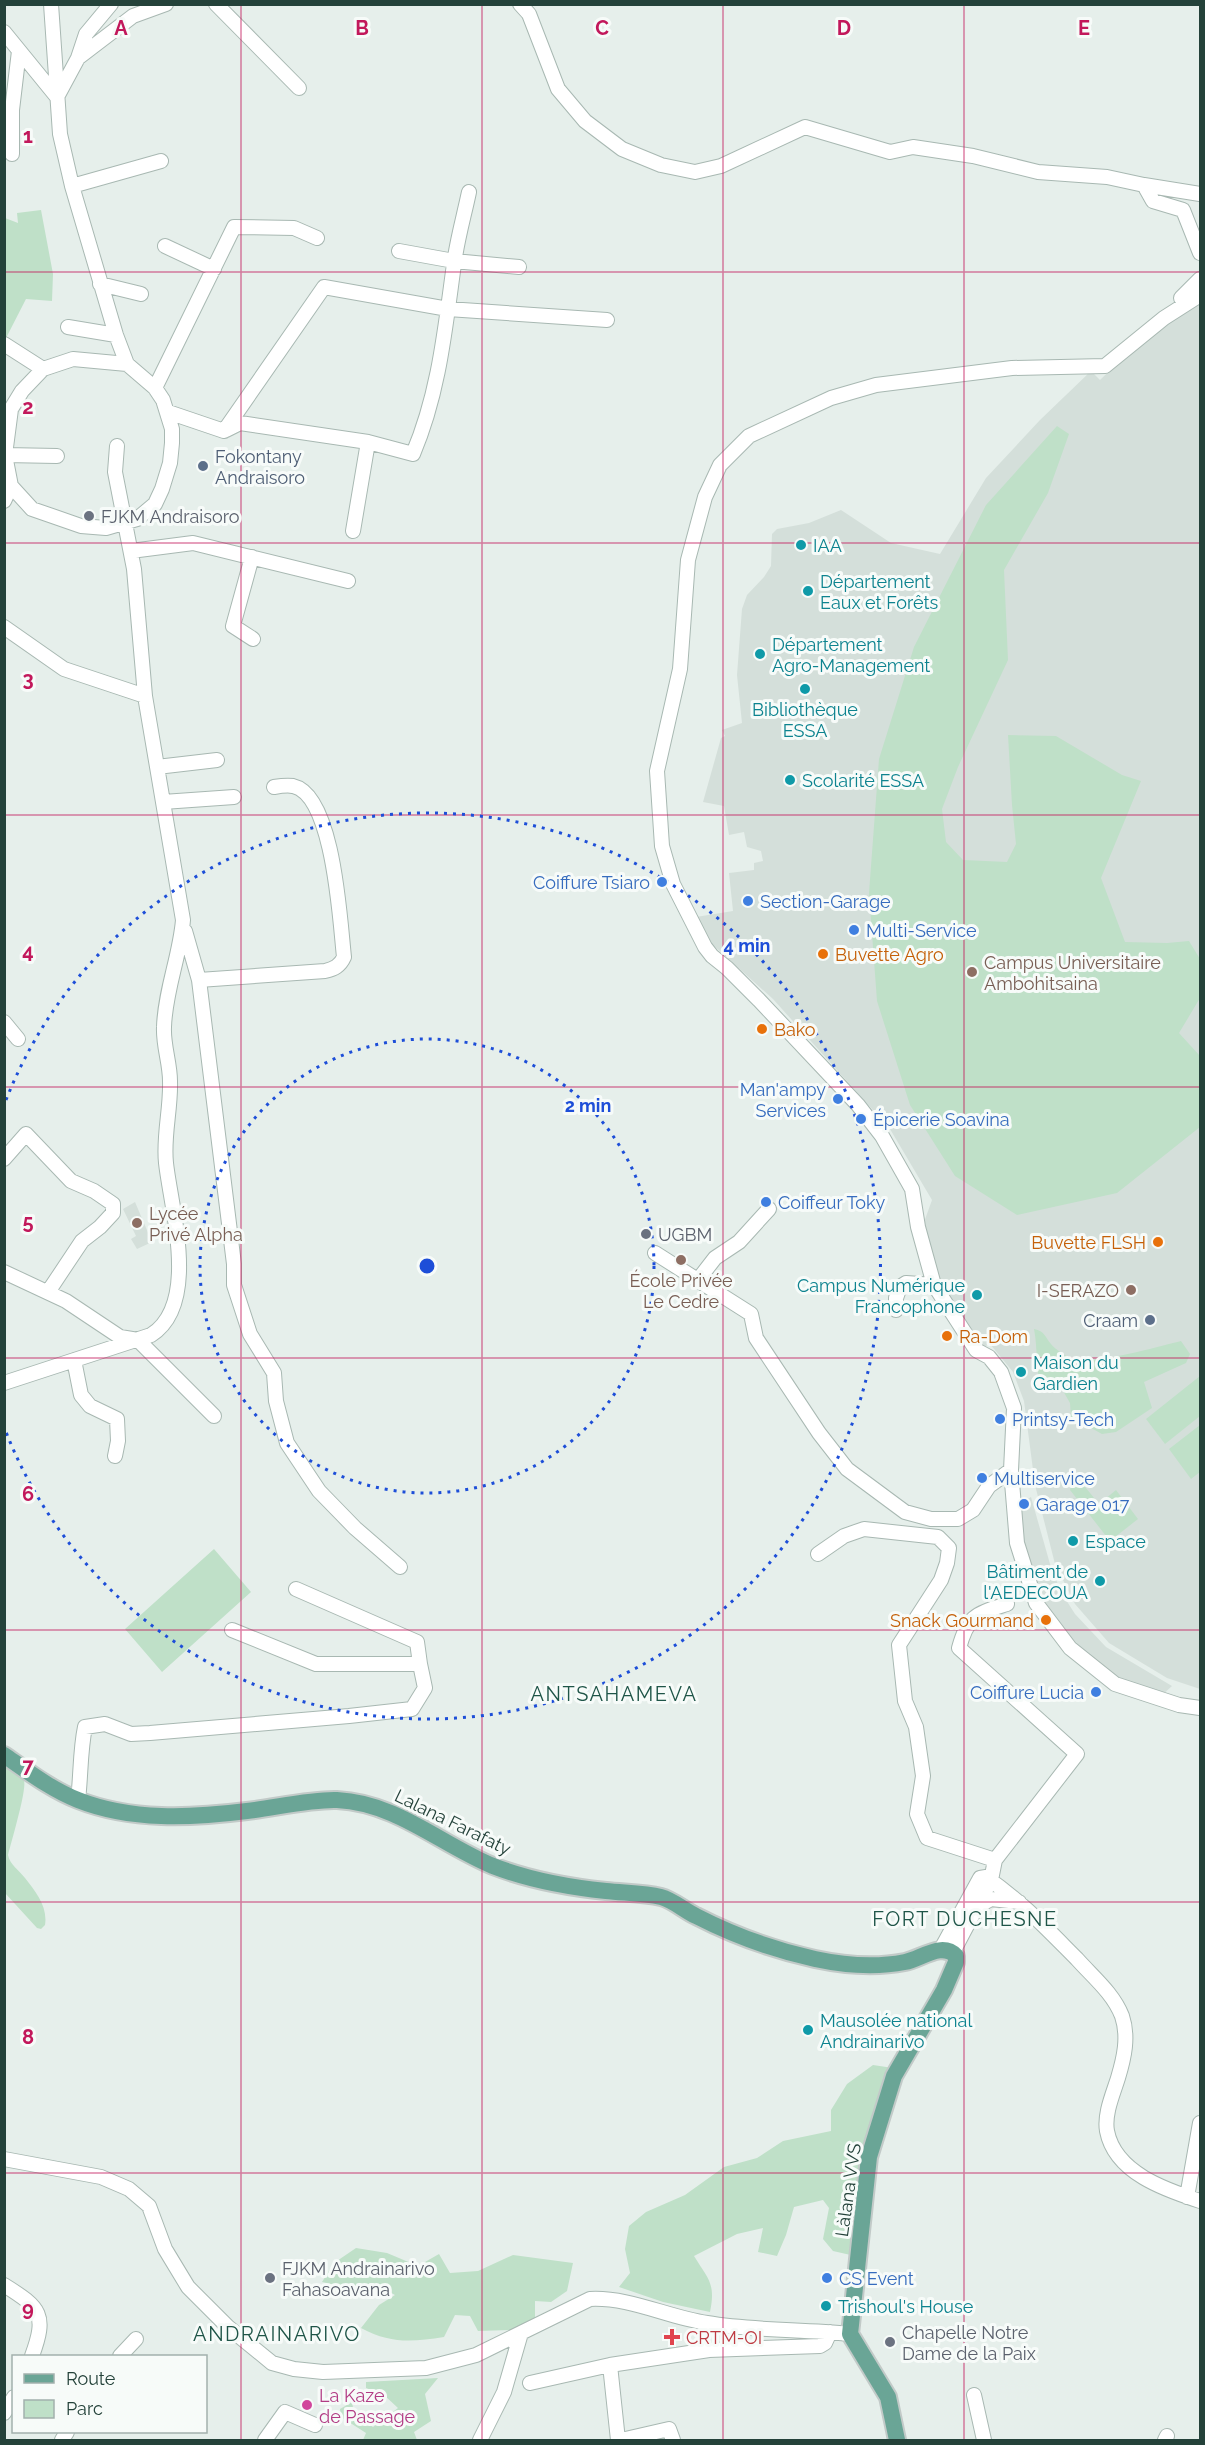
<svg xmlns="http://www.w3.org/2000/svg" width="1205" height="2445" viewBox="0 0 1205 2445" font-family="Raleway,sans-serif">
<rect width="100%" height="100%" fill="#e6efeb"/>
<!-- built -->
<path fill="#d4dfda" d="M1200 300V1689L1167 1678 1109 1643 1075 1604 1055 1564 1035 1485 1024 1401 1013 1372 990 1344 981 1348 935 1271 923 1225 932 1200 890 1129 773 999 712 944 696 917 733 911 729 873 754 870V863L763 861 761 851 747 847 744 832 729 835 724 806 703 802 721 738 725 736 722 730 742 723 737 675 742 609 747 595 764 577 771 566 772 534 777 529 809 523 841 510 891 543 940 554 986 478 1040 420 1091 371 1100 380 1132 349Z
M135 1202 152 1242 137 1249 131 1239 136 1236 123 1209Z
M1031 1497 1050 1564 1061 1592 1075 1614 1106 1647 1172 1686 1161 1696 1117 1680 1092 1661 1069 1637 1048 1610 1031 1569 1021 1530 1018 1505Z"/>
<!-- green -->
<path fill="#bfe0c8" d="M41 210 53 274 52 301 26 299 5 340V218L18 223 17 213Z
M1057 426 1069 434 1048 493 1004 570 1008 660 958 767 942 809 946 842 963 860 1007 862 1016 844 1012 805 1008 735 1056 736 1122 775 1141 781 1101 878 1125 942 1167 943 1189 941 1200 959V998L1179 1033 1200 1056V1127L1117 1193 1017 1215 955 1176 910 1105 877 1001 869 893 879 759 914 647 986 505Z
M1034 1329C1045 1331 1045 1337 1051 1344 1055 1349 1064 1355 1070 1358 1088 1367 1160 1346 1181 1341L1190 1354 1186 1363 1144 1382 1152 1408 1116 1432 1102 1434 1071 1417 1070 1403 1062 1389H1051L1041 1386C1035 1367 1038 1349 1034 1329Z
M1200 1376V1416L1165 1444 1146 1419Z
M1200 1425V1472L1191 1479 1169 1449Z
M1077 1477 1099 1504 1116 1490 1138 1519 1110 1541 1070 1490 1071 1484Z
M214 1549 251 1592 162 1672 125 1629Z
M4 1760C10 1766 21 1773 24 1781 27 1789 11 1843 8 1855 10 1865 19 1870 25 1878 36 1892 48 1907 45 1925L41 1929 37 1928 5 1893Z
M873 2065 893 2068 855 2256 833 2251 823 2239 829 2208 823 2200 794 2207 786 2235 777 2256 758 2252 763 2228 737 2234 694 2256C708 2279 716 2283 710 2312L663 2302 619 2287 630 2273 625 2249 629 2226 646 2212 685 2195 724 2167 757 2158 783 2141 831 2131V2110L847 2084Z
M356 2248 387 2253 418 2266 439 2254 450 2273 478 2271 513 2255 573 2263 567 2291 551 2302 535 2301V2320L511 2330 478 2331 470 2316 455 2315 444 2337C412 2342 391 2344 361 2328L379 2305 395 2295 373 2283 350 2288 322 2282 334 2263Z
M438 2378 425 2394 431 2421 414 2432 417 2440H363L366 2433 341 2417 340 2409 352 2402 354 2413 373 2427 398 2408 384 2395 366 2388V2382Z"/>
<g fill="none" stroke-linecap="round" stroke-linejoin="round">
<!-- minor casing -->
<g stroke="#a8b8b2" stroke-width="16">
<path id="minor" d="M51 4 60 134 72 186 116 335 127 364 155 388 163 400 172 429V443L170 463 162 489 155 504 137 519 106 528 81 526 32 509 11 486 5 455 11 409 22 391 43 369 73 359 127 364
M216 4 299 88
M520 4 529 14 558 89 585 121 622 149 661 165 695 172 721 166 805 127 890 152 913 147 973 156 1038 172 1107 177 1144 185 1200 194
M4 32 57 97
M78 58 86 34 111 4
M57 97 78 58 133 16 166 4
M12 154V110L19 51
M1144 185 1153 201 1183 210 1200 253
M72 186 161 161
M165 246 214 269
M399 251 454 261 519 267
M100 284 141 294
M1200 295 1164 318 1105 366 1012 368 876 385 831 398 749 436 720 465 705 497 688 560 680 669 657 771 662 846 673 884 705 947 712 956 727 968 759 1000 858 1105 882 1136 912 1189 918 1227 934 1285 976 1350 989 1357 1001 1372 1014 1408 1011 1470 1017 1543 1036 1603 1070 1648 1115 1684 1179 1705 1200 1708
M1181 298 1200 279
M68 327 116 335
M4 344 43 369
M155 388 234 227 294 228 317 238
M168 412 224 431 324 287 448 309 607 320
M226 430 240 423 368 442 413 454C439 393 445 329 454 264 457 240 464 216 469 192
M5 455 57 456
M4 501 11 486
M353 531 368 442
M131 551 193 543 348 581
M252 557 233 626 253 639
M4 627 64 669 145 696
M157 767 217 760
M163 802 234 797
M185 931 199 980 234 1264V1285L250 1334 274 1373 276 1401 287 1443 319 1491 355 1528 400 1567
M199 980 325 971C334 969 340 966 344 957 340 922 334 795 293 786 287 785 280 786 274 787
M4 1022 18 1039
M4 1159 26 1134 71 1181 94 1191 113 1204V1213L100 1227 82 1241 48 1292
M655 1253 751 1314 756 1338 819 1433 847 1469 905 1512 931 1519H958L973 1510 989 1486 1011 1470
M4 1272 66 1301 120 1337 138 1340 214 1416
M698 1280 715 1258 739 1242 769 1209
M896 1310V1298L900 1287 906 1283 934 1285
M74 1360 81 1395 90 1406 117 1419 118 1441 115 1456
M4 1383 151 1335C200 1304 171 1209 166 1163 163 1136 171 1109 170 1081 170 1063 163 1045 164 1027 165 991 180 956 183 920L145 696 134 569 115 472 117 446
M818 1554 844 1536 864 1529 938 1537 949 1548 947 1563 941 1580 899 1645 905 1701 916 1727 923 1776 917 1814 927 1838 995 1860
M296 1589 417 1642 420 1664
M78 1800C81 1775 80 1751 85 1727L105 1724 131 1734 150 1733 349 1716 412 1709 425 1688 420 1664H316L232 1630
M978 1906 991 1899 1019 1902
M941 1949 980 1878 986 1877C1022 1902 1046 1928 1077 1959 1093 1977 1113 1993 1122 2016 1129 2037 1124 2058 1118 2078 1113 2094 1104 2114 1107 2131 1115 2173 1166 2190 1200 2201
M953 1952 991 1880 995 1860 1077 1754 959 1648C968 1615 976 1614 1007 1604
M4 2159 101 2177 129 2189 149 2206 165 2249 188 2287 228 2327 272 2363 294 2369 323 2372 426 2368 476 2355 590 2299C630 2297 667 2317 707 2323 754 2331 802 2329 850 2334
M1187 2197 1200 2123
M4 2285C41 2308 47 2315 32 2356
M120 2356 136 2339
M610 2365 618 2440
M530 2383 610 2365 709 2350 820 2346 825 2343 830 2332
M974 2395 984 2440
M4 2413 14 2397
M62 2440 67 2432
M265 2440 285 2412 315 2425
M480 2440 504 2392 521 2333
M621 2440 669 2429 673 2440
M1165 2440 1167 2436"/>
</g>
<!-- major casing -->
<g stroke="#c2cac8" stroke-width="20">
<path id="major" d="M4 1755C27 1771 52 1790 78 1800 131 1821 191 1818 247 1811 274 1808 311 1799 337 1800 397 1803 440 1844 493 1866 529 1880 567 1887 606 1891 624 1893 644 1893 661 1897 673 1900 685 1911 696 1916 733 1935 774 1950 815 1959 843 1965 875 1968 905 1962 921 1959 942 1941 956 1956V1962L944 1990 894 2076 869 2157 850 2334 888 2397 897 2440"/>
</g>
<!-- minor -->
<use href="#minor" stroke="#fff" stroke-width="14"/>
<!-- major -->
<use href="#major" stroke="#6aa596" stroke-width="16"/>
</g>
<!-- grid -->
<path fill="none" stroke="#c2185b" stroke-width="1.5" stroke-opacity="0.55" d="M241 4V2440M482 4V2440M723 4V2440M964 4V2440M4 272H1200M4 543H1200M4 815H1200M4 1087H1200M4 1358H1200M4 1630H1200M4 1902H1200M4 2173H1200"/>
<!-- distance rings -->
<g fill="none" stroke="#1d4ed8" stroke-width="3" stroke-dasharray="3 6">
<circle cx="427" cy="1266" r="227"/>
<path d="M6 1100A453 453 0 1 1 6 1432"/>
</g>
<!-- markers -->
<g fill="#5c6f8a" stroke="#f7fbf9" stroke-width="2">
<circle cx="203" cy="466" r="6"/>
<circle cx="1150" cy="1320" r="6"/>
</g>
<g fill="#6b7280" stroke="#f7fbf9" stroke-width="2">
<circle cx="89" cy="516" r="6"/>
<circle cx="646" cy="1234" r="6"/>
<circle cx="270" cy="2278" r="6"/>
<circle cx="890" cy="2342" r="6"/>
</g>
<g fill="#0f9aa8" stroke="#f7fbf9" stroke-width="2">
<circle cx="801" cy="545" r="6"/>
<circle cx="808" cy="591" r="6"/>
<circle cx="760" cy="654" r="6"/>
<circle cx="805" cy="689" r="6"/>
<circle cx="790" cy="780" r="6"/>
<circle cx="977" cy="1295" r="6"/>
<circle cx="1021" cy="1372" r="6"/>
<circle cx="1073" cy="1541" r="6"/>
<circle cx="1100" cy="1581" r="6"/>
<circle cx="808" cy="2030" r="6"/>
<circle cx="826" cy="2306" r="6"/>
</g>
<g fill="#3f7fe0" stroke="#f7fbf9" stroke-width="2">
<circle cx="662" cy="882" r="6"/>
<circle cx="748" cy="901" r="6"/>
<circle cx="854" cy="930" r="6"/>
<circle cx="838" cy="1099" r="6"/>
<circle cx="861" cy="1119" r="6"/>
<circle cx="766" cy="1202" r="6"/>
<circle cx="1000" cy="1419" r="6"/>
<circle cx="982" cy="1478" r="6"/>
<circle cx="1024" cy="1504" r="6"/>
<circle cx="1096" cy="1692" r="6"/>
<circle cx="827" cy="2278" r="6"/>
</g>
<g fill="#e8710a" stroke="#f7fbf9" stroke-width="2">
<circle cx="823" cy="954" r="6"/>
<circle cx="762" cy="1029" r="6"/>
<circle cx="1158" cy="1242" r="6"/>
<circle cx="947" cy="1336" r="6"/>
<circle cx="1046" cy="1620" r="6"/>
</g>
<g fill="#8d6e63" stroke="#f7fbf9" stroke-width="2">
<circle cx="972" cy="972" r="6"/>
<circle cx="137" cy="1223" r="6"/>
<circle cx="681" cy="1260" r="6"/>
<circle cx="1131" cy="1290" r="6"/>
</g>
<path fill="#e0444e" stroke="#f7fbf9" stroke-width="2" d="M669 2328h6v6h6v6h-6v6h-6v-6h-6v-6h6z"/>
<circle fill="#d1479c" stroke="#f7fbf9" stroke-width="2" cx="307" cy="2405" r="6"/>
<g text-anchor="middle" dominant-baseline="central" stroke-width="6" stroke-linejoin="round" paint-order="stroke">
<!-- service labels -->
<g font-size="18" fill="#4e5e75" stroke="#f7fbf9" text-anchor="start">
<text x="215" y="456">Fokontany<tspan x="215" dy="21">Andraisoro</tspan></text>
<text x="1138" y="1320" text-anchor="end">Craam</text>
</g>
<!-- worship labels -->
<g font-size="18" fill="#5b616d" stroke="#f7fbf9" text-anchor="start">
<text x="101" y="516">FJKM Andraisoro</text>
<text x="658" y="1234">UGBM</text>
<text x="282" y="2268">FJKM Andrainarivo<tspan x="282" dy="21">Fahasoavana</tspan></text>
<text x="902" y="2332">Chapelle Notre<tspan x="902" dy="21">Dame de la Paix</tspan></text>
</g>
<!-- culture labels -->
<g font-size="18" fill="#0d838f" stroke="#f7fbf9" text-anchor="start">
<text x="813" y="545">IAA</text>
<text x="820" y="581">Département<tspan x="820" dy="21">Eaux et Forêts</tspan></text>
<text x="772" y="644">Département<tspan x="772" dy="21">Agro-Management</tspan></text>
<text x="805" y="709" text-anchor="middle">Bibliothèque<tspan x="805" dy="21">ESSA</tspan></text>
<text x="802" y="780">Scolarité ESSA</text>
<text x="965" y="1285" text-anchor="end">Campus Numérique<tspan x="965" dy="21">Francophone</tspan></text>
<text x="1033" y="1362">Maison du<tspan x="1033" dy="21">Gardien</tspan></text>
<text x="1085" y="1541">Espace</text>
<text x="1088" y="1571" text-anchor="end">Bâtiment de<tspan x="1088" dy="21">l'AEDECOUA</tspan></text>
<text x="820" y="2020">Mausolée national<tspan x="820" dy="21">Andrainarivo</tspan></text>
<text x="838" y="2306">Trishoul's House</text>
</g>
<!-- shop labels -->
<g font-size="18" fill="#366cbe" stroke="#f7fbf9" text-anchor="start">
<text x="650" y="882" text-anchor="end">Coiffure Tsiaro</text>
<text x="760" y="901">Section-Garage</text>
<text x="866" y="930">Multi-Service</text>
<text x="826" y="1089" text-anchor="end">Man'ampy<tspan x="826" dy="21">Services</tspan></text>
<text x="873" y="1119">Épicerie Soavina</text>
<text x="778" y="1202">Coiffeur Toky</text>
<text x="1012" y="1419">Printsy-Tech</text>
<text x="994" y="1478">Multiservice</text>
<text x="1036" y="1504">Garage 017</text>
<text x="1084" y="1692" text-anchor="end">Coiffure Lucia</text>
<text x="839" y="2278">CS Event</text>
</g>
<!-- food labels -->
<g font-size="18" fill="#c56008" stroke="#f7fbf9" text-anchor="start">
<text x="835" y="954">Buvette Agro</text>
<text x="774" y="1029">Bako</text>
<text x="1146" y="1242" text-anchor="end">Buvette FLSH</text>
<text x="959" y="1336">Ra-Dom</text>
<text x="1034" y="1620" text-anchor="end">Snack Gourmand</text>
</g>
<!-- education labels -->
<g font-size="18" fill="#785e54" stroke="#f7fbf9" text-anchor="start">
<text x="984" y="962">Campus Universitaire<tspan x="984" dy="21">Ambohitsaina</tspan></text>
<text x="149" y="1213">Lycée<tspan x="149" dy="21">Privé Alpha</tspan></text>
<text x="681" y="1280" text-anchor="middle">École Privée<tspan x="681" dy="21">Le Cedre</tspan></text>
<text x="1119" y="1290" text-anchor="end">I-SERAZO</text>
</g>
<!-- street labels -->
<g font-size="18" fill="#24423a" stroke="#f7fbf9">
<text transform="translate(453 1822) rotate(26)">Lalana Farafaty</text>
<text transform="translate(848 2190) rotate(-82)">Làlana VVS</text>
</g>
<!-- health labels -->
<g font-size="18" fill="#be3a42" stroke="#f7fbf9" text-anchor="start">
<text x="686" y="2337">CRTM-OI</text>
</g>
<!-- hotel labels -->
<g font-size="18" fill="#b23c85" stroke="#f7fbf9" text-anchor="start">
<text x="319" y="2395">La Kaze<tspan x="319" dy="21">de Passage</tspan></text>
</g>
<!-- neighbourhood labels -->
<g font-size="20" letter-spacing="1.5" fill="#1f5548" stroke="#f7fbf9">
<text x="614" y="1694">ANTSAHAMEVA</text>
<text x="965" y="1919">FORT DUCHESNE</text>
<text x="277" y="2334">ANDRAINARIVO</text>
</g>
</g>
<g font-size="20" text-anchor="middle" font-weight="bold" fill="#c2185b" stroke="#f7fbf9" stroke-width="6" stroke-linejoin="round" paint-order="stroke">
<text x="121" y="35">A</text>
<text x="362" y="35">B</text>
<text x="602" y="35">C</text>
<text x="844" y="35">D</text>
<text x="1084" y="35">E</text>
<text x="28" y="143">1</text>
<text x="28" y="414">2</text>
<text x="28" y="686">3</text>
<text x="28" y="958">4</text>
<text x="28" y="1229">5</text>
<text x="28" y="1501">6</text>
<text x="28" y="1773">7</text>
<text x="28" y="2044">8</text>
<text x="28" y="2316">9</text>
</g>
<circle cx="427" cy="1266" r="9" fill="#1d4ed8" stroke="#f7fbf9" stroke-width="3"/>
<g font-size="18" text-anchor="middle" font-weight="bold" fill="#1d4ed8" stroke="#f7fbf9" stroke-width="6" stroke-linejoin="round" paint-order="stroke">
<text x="747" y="952">4 min</text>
<text x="588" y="1112">2 min</text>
</g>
<!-- border -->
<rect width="1205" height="2445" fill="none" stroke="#24423a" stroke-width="12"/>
<!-- legend -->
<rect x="12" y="2355" width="195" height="78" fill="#f7fbf9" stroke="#a3b1ad" stroke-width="1.5"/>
<rect x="24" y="2374" width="30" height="9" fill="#6aa596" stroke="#a3b1ad" stroke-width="1.5"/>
<text x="66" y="2385" font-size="18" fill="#24423a">Route</text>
<rect x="24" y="2400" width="30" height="18" fill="#bfe0c8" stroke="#a3b1ad" stroke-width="1.5"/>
<text x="66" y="2415" font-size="18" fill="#24423a">Parc</text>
</svg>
